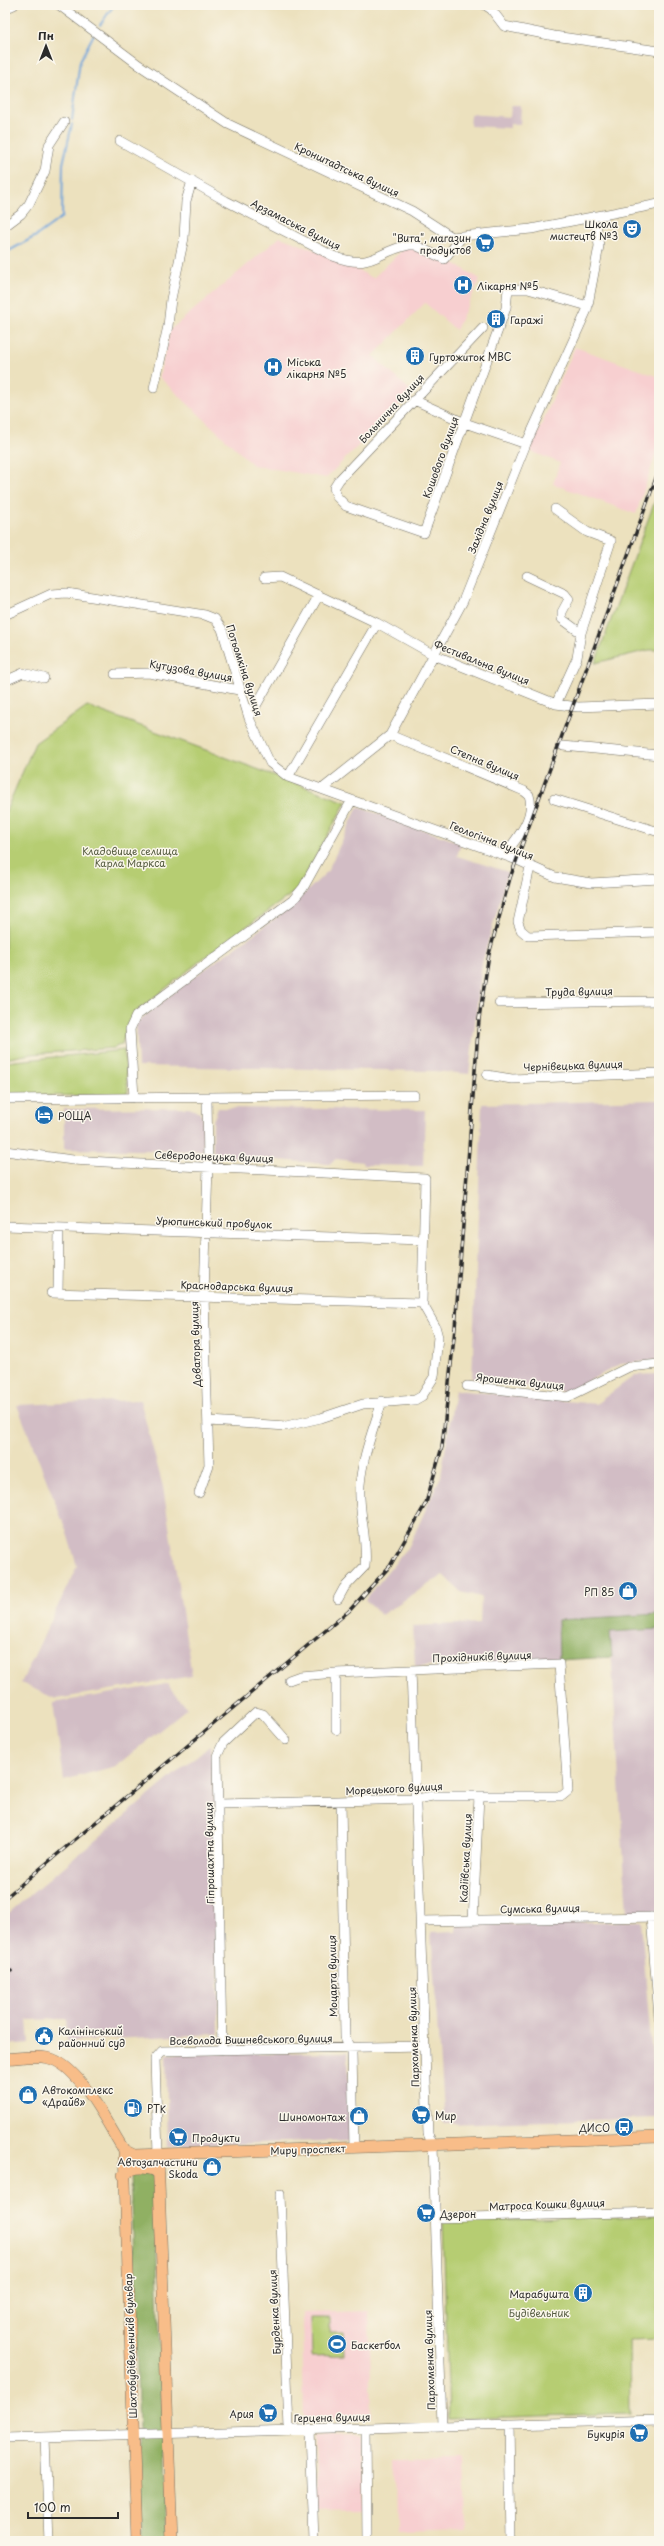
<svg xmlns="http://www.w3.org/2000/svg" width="664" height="2546" viewBox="0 0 664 2546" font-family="'Playpen Sans',sans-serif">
<rect width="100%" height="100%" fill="#fbf7ec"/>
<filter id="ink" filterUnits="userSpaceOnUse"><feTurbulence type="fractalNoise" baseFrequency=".025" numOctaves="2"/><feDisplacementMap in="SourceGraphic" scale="8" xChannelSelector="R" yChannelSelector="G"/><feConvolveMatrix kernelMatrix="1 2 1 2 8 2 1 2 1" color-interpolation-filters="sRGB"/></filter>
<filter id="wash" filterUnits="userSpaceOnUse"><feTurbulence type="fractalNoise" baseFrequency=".012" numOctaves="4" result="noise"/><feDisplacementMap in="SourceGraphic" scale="16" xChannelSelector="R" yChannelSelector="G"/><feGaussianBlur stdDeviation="0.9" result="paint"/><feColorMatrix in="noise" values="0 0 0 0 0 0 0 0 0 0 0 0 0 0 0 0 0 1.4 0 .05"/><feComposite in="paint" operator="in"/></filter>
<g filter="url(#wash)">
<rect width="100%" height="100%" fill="#ece1be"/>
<!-- built -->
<path fill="#f7cfd0" d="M280 237 331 256 373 278 414 239 480 279 456 330 425 303 373 356 412 392 326 478 253 465 159 377 170 330Z
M575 347 659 377V444L636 514 553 484 560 463 530 451Z
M369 2311 372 2418 304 2419 302 2313Z
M361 2435 363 2510 316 2511 314 2436Z
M464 2457 466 2529 397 2531 396 2458Z"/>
<!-- industrial -->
<path fill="#d2bdc5" d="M511 106H521L520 125 510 124V128L470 126 471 114 510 117Z
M358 807 461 843 457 856 508 872 482 963 469 1074 435 1071 138 1066 136 1023 183 985 287 910 327 872Z
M659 1100V1360L621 1364 567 1392 472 1379 482 1104Z
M189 1108 199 1112 203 1118V1151L64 1149V1109Z
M218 1108 425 1110 423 1166 363 1165 362 1162 336 1159 329 1164 213 1155V1121Z
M659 1374V1614L558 1620 559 1660 415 1666 413 1626 480 1623 481 1597 461 1592 443 1575 381 1615 365 1600 409 1546 441 1476 455 1390 596 1404 635 1375Z
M140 1400 163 1487 192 1676 56 1699 21 1683 77 1566 66 1530 17 1405Z
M659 1629V1912L627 1914 610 1632Z
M167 1684 187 1708 116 1766 64 1780 53 1703Z
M211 1744 217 1831 219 2034 67 2041 66 2019 27 2020 29 2043 5 2045V1916Z
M641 1921 657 2118 444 2124 431 1932 456 1931 457 1925Z
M348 2052 350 2140 168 2146 166 2054Z"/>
<!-- green -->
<path fill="#b6cd72" stroke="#707c4e" d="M659 490V650H649L595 663Z
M87 706 346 802 297 890 214 950 133 1014 127 1025 122 1044 114 1048 30 1054 5 1059V813L35 743Z
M124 1050 128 1090 126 1095 5 1096V1062Z
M659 2216V2339L629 2340 630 2413 449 2419 443 2221Z
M311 2318H330V2332H344L345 2355 312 2356Z"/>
<!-- forest -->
<path fill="#90b064" stroke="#5e6e48" d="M659 1614V1629L610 1632 612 1657 559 1660 558 1620Z
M150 2172 154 2177 167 2541H143L130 2177 132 2174Z"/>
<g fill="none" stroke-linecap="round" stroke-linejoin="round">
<!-- stream -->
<path stroke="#6da3da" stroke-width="2" d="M100 25 114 5
M72 120 80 61 94 34
M5 253 36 236 62 217 63 164 72 124"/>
</g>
</g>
<g filter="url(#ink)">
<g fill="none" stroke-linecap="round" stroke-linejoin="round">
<!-- minor casing -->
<g stroke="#6f6b5e" stroke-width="10">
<path id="minor" d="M59 5 139 65 228 124 412 211 452 237 531 229 659 204
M485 5 491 9 504 26 554 36 659 51
M5 9 14 5
M120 141 226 201 333 256C374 271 374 252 409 245H415L444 259 462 237
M5 226 21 214 29 204 45 171 49 145 64 122
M483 328 339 480 334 488 337 497 346 506 424 533 506 308 508 289H528L588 306
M154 388 168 326 171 299 184 238 186 201 192 181
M414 400 465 423 526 444
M555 509 587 532 611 541 581 633 577 658 556 704
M527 576 565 594 569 599 562 612V619L581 633
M264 578 280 577 377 623 434 655 556 704 578 707 659 704
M5 615 51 594 67 593 205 615 215 619 222 629 249 718 270 763 288 777 517 860 555 877 591 883 659 879
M115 674 149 673 239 690
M5 681 23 673 44 678
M249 718 319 595
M390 735 524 791 529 795C536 817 516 840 504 855
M563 746 659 755
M288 777 377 623
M322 789 390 735 463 601 526 444 587 310 599 246 595 216
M554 799 659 832
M530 867 518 922 521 930 528 936 659 932
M499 1003 659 1001
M487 1075 512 1079 659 1073
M134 1098 130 1029 136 1016 293 900 303 888 352 800
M5 1099 414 1095
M5 1151 73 1160 122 1163 425 1178 422 1303 435 1326 438 1337 434 1377 422 1396 415 1400 363 1404 321 1418 286 1426 209 1421
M5 1226 422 1240
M51 1293 422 1303
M58 1293 59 1229
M467 1386 568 1397 629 1367 659 1364
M199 1493 209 1465 204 1296 208 1166 207 1098
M338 1599 344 1588 365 1566C368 1538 358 1512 360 1485 362 1457 374 1428 382 1401
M411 1670 428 2134 433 2145 442 2426
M289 1680 300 1676 336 1673
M341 1801 345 2037 352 2053 354 2148
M219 1804 416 1799 433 1796H562L568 1791 559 1664 336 1673V1730
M651 1917 659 2017
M421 1921 659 1917
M473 1921 479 1796
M222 2050 217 1756 223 1743 256 1712 263 1714 286 1740
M158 2155 155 2059 162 2051 424 2046
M280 2194 289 2429
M436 2218 659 2212
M509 2424 511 2541
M366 2428 367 2541
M310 2429 314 2541
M5 2438 659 2420
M45 2438 49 2541"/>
</g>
<!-- major casing -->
<g stroke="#6f6b5e" stroke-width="12">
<path id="major" d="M5 2059C19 2058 34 2055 48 2058 80 2065 107 2124 124 2150L134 2155 659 2137
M124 2150 137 2541
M158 2155 172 2541
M123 2175C132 2167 144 2167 154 2170L159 2174"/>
</g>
<!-- minor -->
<use href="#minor" stroke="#fff" stroke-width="9"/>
<!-- major -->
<use href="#major" stroke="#f8bd89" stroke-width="11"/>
<!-- rail casing -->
<g stroke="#2b2b2b" stroke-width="3.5">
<path id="rail" d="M5 1898 349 1611 390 1566 426 1503 442 1447 455 1328 479 1019 489 954 510 878 659 470
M5 1974 11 1971"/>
</g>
<!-- rail -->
<use href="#rail" stroke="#fbf7ec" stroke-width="2" stroke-dasharray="6" stroke-linecap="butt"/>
</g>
</g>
<!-- icons -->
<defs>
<g id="theatre-disc" transform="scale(1)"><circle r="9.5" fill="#1f6fb2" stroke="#fbf7ec"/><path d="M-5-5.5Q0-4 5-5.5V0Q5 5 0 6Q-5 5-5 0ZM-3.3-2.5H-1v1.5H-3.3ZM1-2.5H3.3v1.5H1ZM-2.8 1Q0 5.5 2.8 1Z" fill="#fff"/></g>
<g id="supermarket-disc" transform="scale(1)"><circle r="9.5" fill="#1f6fb2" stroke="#fbf7ec"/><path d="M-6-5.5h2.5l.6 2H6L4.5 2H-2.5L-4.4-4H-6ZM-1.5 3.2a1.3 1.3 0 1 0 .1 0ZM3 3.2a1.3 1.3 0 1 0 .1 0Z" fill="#fff"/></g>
<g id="hospital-disc" transform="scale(1)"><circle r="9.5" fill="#1f6fb2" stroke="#fbf7ec"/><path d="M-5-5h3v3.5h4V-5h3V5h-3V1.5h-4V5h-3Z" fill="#fff"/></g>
<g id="building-disc" transform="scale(1)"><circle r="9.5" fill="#1f6fb2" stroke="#fbf7ec"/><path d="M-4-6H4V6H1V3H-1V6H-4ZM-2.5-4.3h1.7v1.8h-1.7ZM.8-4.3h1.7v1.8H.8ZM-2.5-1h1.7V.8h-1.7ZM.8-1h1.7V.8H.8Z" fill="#fff"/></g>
<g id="hotel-disc" transform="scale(1)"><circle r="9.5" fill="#1f6fb2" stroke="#fbf7ec"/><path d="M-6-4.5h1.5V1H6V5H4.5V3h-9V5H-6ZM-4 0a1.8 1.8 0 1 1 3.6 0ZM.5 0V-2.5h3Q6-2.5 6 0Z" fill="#fff"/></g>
<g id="shop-disc" transform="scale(1)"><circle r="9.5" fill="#1f6fb2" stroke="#fbf7ec"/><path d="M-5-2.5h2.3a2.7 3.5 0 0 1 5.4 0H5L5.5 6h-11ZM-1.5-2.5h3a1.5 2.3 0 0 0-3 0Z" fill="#fff"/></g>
<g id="civic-disc" transform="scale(1)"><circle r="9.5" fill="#1f6fb2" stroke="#fbf7ec"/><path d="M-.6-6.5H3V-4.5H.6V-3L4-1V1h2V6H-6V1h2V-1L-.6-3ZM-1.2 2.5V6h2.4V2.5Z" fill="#fff"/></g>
<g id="fuel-disc" transform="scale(1)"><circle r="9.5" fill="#1f6fb2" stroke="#fbf7ec"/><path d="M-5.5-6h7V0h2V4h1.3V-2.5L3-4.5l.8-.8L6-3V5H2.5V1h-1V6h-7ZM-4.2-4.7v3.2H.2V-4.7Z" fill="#fff"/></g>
<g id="bus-disc" transform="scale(1)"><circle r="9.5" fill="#1f6fb2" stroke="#fbf7ec"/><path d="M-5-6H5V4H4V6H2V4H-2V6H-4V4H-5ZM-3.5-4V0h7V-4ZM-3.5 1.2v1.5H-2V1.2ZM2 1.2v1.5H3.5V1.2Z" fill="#fff"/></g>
<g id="stadium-disc" transform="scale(1)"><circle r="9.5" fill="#1f6fb2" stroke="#fbf7ec"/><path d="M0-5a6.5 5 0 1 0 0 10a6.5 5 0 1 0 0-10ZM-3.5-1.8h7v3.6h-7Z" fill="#fff"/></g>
</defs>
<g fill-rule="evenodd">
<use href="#theatre-disc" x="632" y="229"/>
<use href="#supermarket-disc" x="485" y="243"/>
<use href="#hospital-disc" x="463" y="285"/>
<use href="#building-disc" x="496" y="319"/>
<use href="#building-disc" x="415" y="356"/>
<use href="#hospital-disc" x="273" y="367"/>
<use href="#hotel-disc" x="44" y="1115"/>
<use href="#shop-disc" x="628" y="1591"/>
<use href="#civic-disc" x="44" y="2036"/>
<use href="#shop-disc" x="28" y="2095"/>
<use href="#fuel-disc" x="133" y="2108"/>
<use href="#supermarket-disc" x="421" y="2115"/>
<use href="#shop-disc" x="359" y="2116"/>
<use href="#bus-disc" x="624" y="2127"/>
<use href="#supermarket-disc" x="178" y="2137"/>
<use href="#shop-disc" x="212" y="2167"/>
<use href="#supermarket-disc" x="426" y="2213"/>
<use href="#building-disc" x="583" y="2293"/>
<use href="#stadium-disc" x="337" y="2344"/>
<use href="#supermarket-disc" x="268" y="2413"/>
<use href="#supermarket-disc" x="639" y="2433"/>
</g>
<g text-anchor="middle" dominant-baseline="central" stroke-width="3" stroke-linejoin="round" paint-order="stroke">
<!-- street labels -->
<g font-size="10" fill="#2b2b2b" stroke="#fbf7ec">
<text transform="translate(347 169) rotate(25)">Кронштадтська вулиця</text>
<text transform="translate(296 224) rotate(27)">Арзамаська вулиця</text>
<text transform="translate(391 408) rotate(-47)">Больнична вулиця</text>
<text transform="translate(440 457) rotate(-70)">Кошового вулиця</text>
<text transform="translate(485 517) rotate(-68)">Західна вулиця</text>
<text transform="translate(482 662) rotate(22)">Фестивальна вулиця</text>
<text transform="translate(191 670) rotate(10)">Кутузова вулиця</text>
<text transform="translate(245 670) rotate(72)">Потьомкіна вулиця</text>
<text transform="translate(485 762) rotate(23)">Степна вулиця</text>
<text transform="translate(492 840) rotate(21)">Геологічна вулиця</text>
<text transform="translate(579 991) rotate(-1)">Труда вулиця</text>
<text transform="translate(573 1065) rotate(-2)">Чернівецька вулиця</text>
<text transform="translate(214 1156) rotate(2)">Сєвєродонецька вулиця</text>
<text transform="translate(214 1222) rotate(2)">Урюпинський провулок</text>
<text transform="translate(237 1286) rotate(2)">Краснодарська вулиця</text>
<text transform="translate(195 1344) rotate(-92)">Доватора вулиця</text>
<text transform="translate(520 1381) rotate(6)">Ярошенка вулиця</text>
<text transform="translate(482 1656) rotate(-2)">Прохідників вулиця</text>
<text transform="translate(394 1788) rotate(-3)">Морецького вулиця</text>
<text transform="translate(209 1853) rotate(-91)">Гіпрошахтна вулиця</text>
<text transform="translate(465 1858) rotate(-87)">Кадіївська вулиця</text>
<text transform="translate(540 1908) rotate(-1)">Сумська вулиця</text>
<text transform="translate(332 1976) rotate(-91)">Моцарта вулиця</text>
<text transform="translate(413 2037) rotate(-92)">Пархоменка вулиця</text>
<text transform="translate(251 2039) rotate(-1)">Всеволода Вишневського вулиця</text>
<text transform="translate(308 2149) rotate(-2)">Миру проспект</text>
<text transform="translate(547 2204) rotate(-2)">Матроса Кошки вулиця</text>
<text transform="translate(274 2312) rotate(-93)">Бурденка вулиця</text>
<text transform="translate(130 2346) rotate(-92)">Шахтобудівельників бульвар</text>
<text transform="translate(429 2360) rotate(-92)">Пархоменка вулиця</text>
<text transform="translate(332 2417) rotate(-1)">Герцена вулиця</text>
</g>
<!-- poi labels -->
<g font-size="10" fill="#2b2b2b" stroke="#fbf7ec" text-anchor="start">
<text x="618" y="223" text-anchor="end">Школа<tspan x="618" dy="12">мистецтв №3</tspan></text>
<text x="471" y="237" text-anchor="end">"Вита", магазин<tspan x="471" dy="12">продуктов</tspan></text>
<text x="477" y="285">Лікарня №5</text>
<text x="510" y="319">Гаражі</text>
<text x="429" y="356">Гуртожиток МВС</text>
<text x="287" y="361">Міська<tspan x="287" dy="12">лікарня №5</tspan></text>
<text x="58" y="1115">РОЩА</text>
<text x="614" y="1591" text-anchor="end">РП 85</text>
<text x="58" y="2030">Калінінський<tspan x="58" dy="12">районний суд</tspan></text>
<text x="42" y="2089">Автокомплекс<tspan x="42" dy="12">«Драйв»</tspan></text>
<text x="147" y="2108">РТК</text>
<text x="435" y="2115">Мир</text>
<text x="345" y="2116" text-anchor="end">Шиномонтаж</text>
<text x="610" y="2127" text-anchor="end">ДИСО</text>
<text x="192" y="2137">Продукти</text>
<text x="198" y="2161" text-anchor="end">Автозапчастини<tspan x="198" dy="12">Skoda</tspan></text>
<text x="440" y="2213">Дзерон</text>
<text x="569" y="2293" text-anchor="end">Марабушта</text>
<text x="351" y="2344">Баскетбол</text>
<text x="254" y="2413" text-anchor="end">Ария</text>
<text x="625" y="2433" text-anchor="end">Букурія</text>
</g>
<!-- park labels -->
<g font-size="10" fill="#555c40" stroke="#fbf7ec">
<text x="130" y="850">Кладовище селища<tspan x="130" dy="12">Карла Маркса</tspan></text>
<text x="539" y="2312">Будівельник</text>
</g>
</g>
<!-- margin -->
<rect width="664" height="2546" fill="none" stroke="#fbf7ec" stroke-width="20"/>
<!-- north arrow -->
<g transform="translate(46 46)" stroke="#fbf7ec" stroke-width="3" paint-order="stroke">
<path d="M0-3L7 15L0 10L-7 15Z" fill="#2b2b2b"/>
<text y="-6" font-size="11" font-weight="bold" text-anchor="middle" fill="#2b2b2b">Пн</text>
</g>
<!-- scale -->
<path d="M28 2512v6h90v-6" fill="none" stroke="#2b2b2b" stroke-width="2"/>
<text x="34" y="2512" font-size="12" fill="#2b2b2b" stroke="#fbf7ec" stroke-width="3" paint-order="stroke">100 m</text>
</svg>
